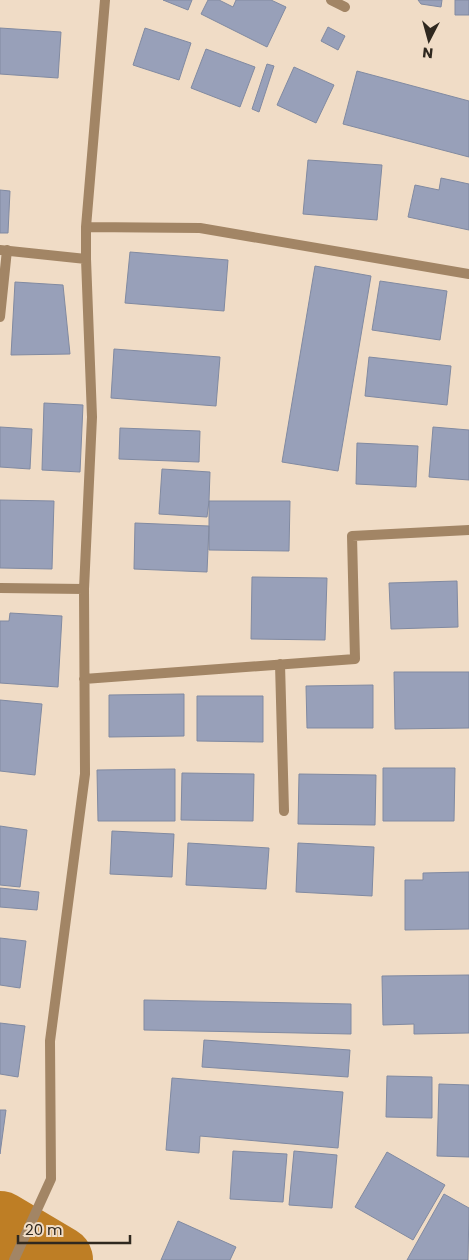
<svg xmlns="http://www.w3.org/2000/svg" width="469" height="1260" viewBox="0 0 469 1260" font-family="Poppins,sans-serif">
<rect width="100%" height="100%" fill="#f0dcc6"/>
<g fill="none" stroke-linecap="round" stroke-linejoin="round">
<!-- river -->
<path stroke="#be7e25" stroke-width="68" d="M0 1225 59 1260"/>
</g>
<!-- building -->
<path fill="#98a0b9" stroke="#818aa1" d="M163 0H192L188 10Z
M208 0H219L233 7 236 0H271L286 7 267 47 201 14Z
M418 0H442L441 7 421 4Z
M455 0H469V15H455Z
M328 27 345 36 338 50 321 41Z
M0 28 61 32 58 78 0 74Z
M145 28 191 43 179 80 133 65Z
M206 49 255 67 240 107 191 88Z
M267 64 274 66 259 112 252 109Z
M294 67 334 85 316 123 277 105Z
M357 71 469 101V157L343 124Z
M308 160 382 165 377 220 303 214Z
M441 178 469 184V230L408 217 415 185 439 190Z
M0 190 10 191 8 233H0Z
M130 252 228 260 224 311 125 303Z
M315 266 371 276 338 471 282 462Z
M380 281 447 291 440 340 372 330Z
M15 282 63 285 70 354 11 355Z
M114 349 220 357 216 406 111 398Z
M369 357 451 366 447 405 365 396Z
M44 403 83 405 80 472 42 470Z
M0 427 32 429 30 469 0 467Z
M433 427 469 430V480L429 477Z
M120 428 200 431 199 462 119 459Z
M357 443 418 446 416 487 356 484Z
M162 469 210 472 209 501 207 517 159 514Z
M0 500 54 501 52 569 0 568Z
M209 501H290L289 551 209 550Z
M135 523 209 526 207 572 134 569Z
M252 577 327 578 325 640 251 639Z
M457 581 458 627 391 629 389 583Z
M10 613 62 616 58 687 0 683V621H9Z
M394 672H469V728L395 729Z
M373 685V728H307L306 686Z
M184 694V736L109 737V695Z
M197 696H263V742L197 741Z
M0 700 42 704 35 775 0 771Z
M383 768H455L454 821H383Z
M175 769V821H98L97 770Z
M182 773 254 774 253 821 181 820Z
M299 774 376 775 375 825 298 824Z
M0 826 27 830 20 887 0 885Z
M112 831 174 834 172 877 110 874Z
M188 843 269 848 266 889 186 885Z
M298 843 374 847 372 896 296 892Z
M469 872V929L405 930V880H423V873Z
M0 888 39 892 37 910 0 907Z
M0 938 26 941 20 988 0 985Z
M469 975V1033L414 1034V1024L383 1025 382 976Z
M144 1000 351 1004V1034L144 1030Z
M0 1023 25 1026 18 1077 0 1074Z
M204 1040 350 1050 348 1077 202 1067Z
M387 1076 432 1077V1118L386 1117Z
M172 1078 343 1092 338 1148 200 1136 199 1153 166 1150Z
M439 1084 469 1085V1157L437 1156Z
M0 1110H6L0 1154Z
M233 1151 287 1154 283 1202 230 1199Z
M294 1151 337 1155 332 1208 289 1205Z
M387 1152 445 1185 413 1240 355 1207Z
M444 1194 469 1208 468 1260H407Z
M178 1221 236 1247 230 1260H161Z"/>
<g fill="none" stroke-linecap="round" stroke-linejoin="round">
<!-- street -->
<path stroke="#a28565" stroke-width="10" d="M331 0 345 7
M86 227 200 228 469 274
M0 250 86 259
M0 317 7 250
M0 588 84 589
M280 664 284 811
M84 679 355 659 352 536 469 530
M14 1260 51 1179 50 1041 85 774 84 589 92 417 86 259V227L105 0"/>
</g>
<!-- north arrow -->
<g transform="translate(429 40) rotate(186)" stroke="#f0dcc6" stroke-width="4" paint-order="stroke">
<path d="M0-4L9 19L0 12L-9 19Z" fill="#2f281f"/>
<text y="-8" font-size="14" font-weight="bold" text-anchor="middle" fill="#2f281f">N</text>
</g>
<!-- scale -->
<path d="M18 1235v8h112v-8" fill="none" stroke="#2f281f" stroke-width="2.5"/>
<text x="25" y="1235" font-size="15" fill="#2f281f" stroke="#f0dcc6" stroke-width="4" paint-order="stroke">20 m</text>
</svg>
